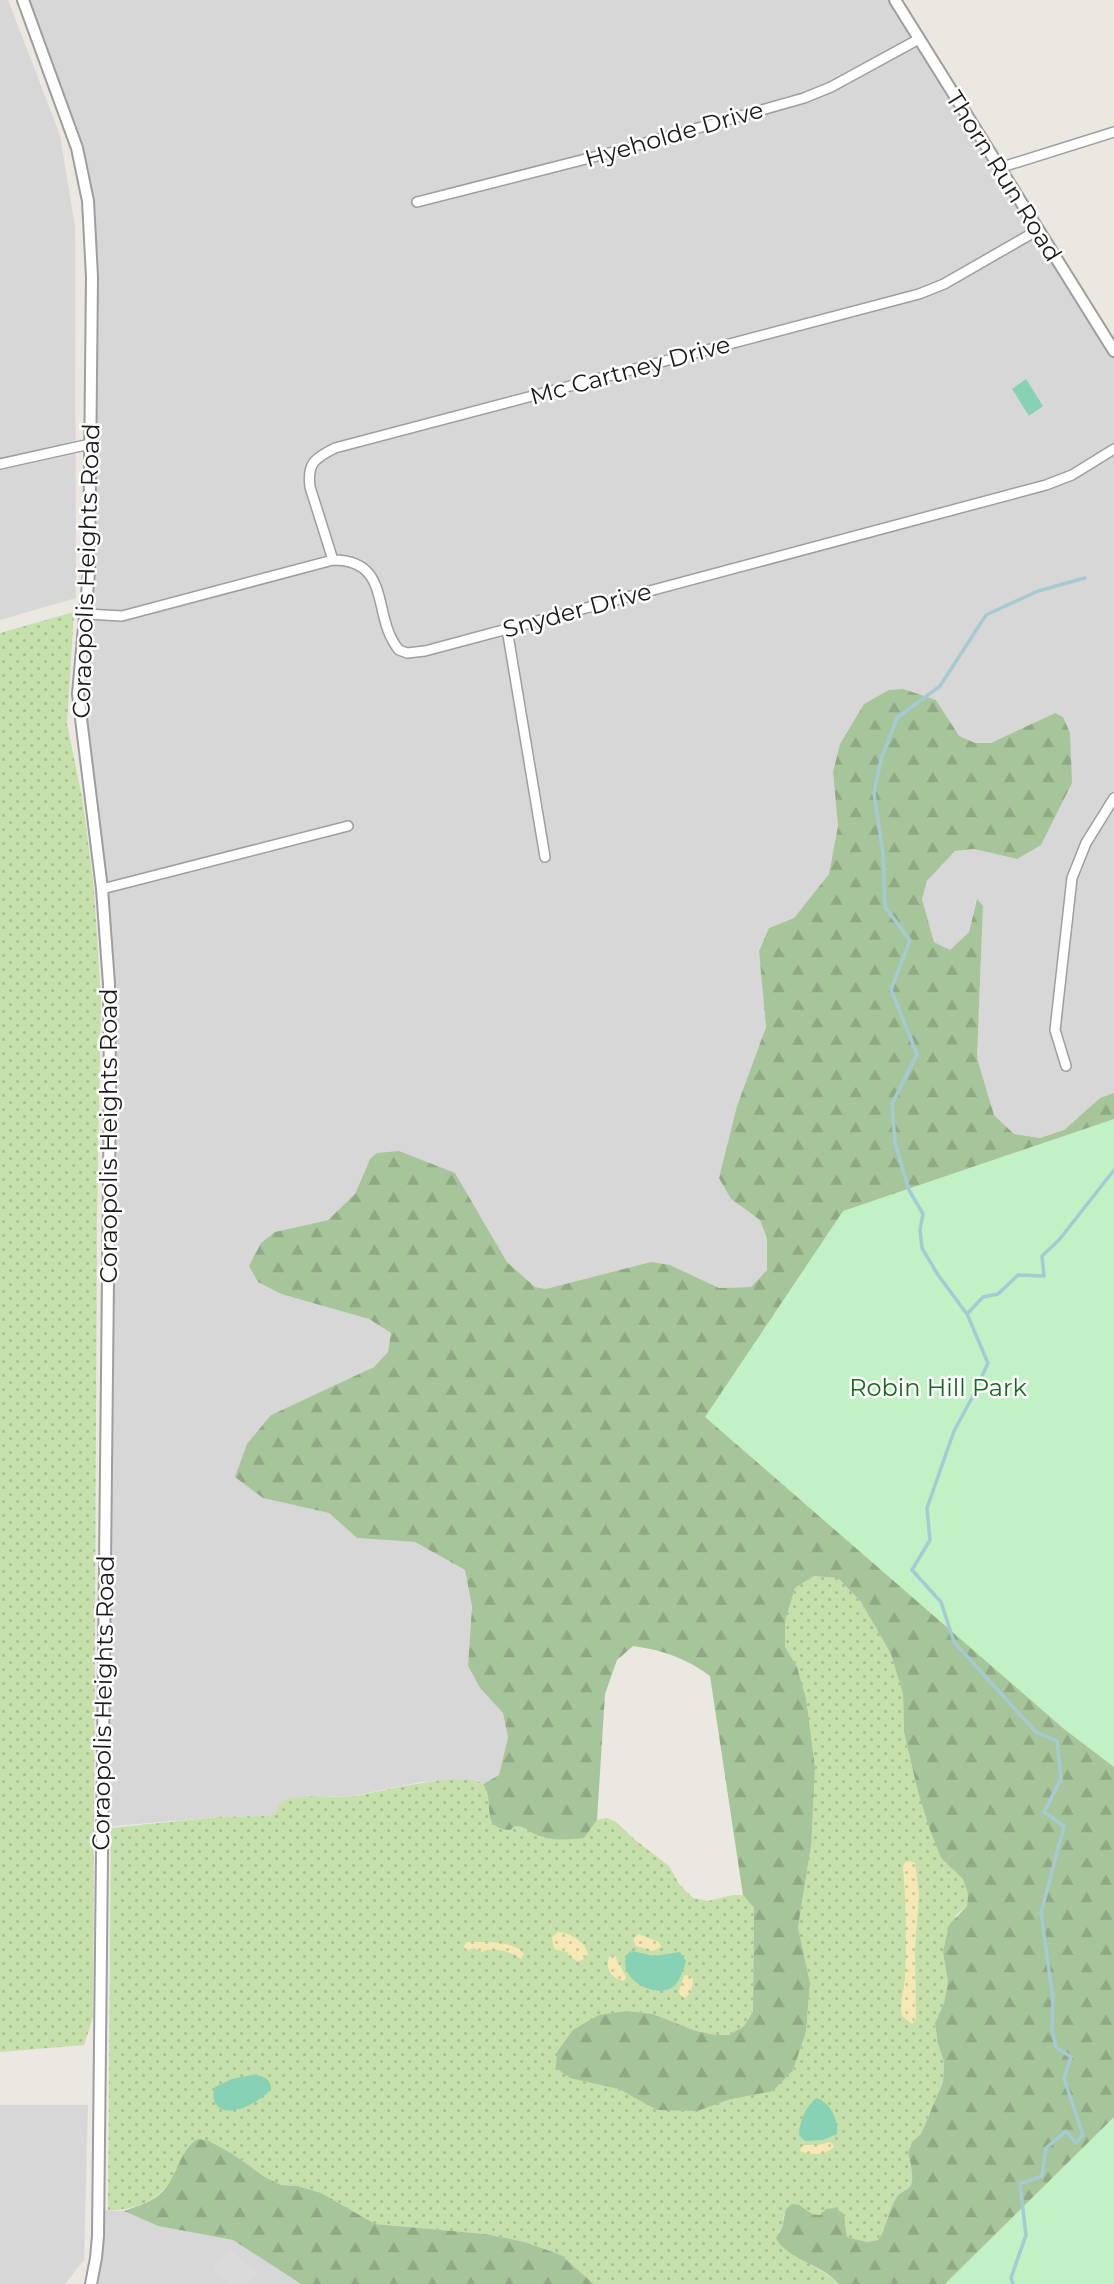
<svg xmlns="http://www.w3.org/2000/svg" width="1114" height="2284" viewBox="0 0 1114 2284" font-family="Montserrat,sans-serif">
<defs>
<pattern id="grass-dots" width="8" height="8" patternUnits="userSpaceOnUse" patternTransform="scale(1.75)"><rect width="8" height="8" fill="#c6e0ac"/><path d="M2 2h.1M6 6h.1" fill="none" stroke="#aac093" stroke-width="1.8" stroke-linecap="round"/></pattern>
<pattern id="forest-firs" width="22" height="20" patternUnits="userSpaceOnUse" patternTransform="scale(1.75)"><rect width="22" height="20" fill="#a7c59a"/><path d="M5 1l3.5 6h-7zM16 11l3.5 6h-7z" fill="#8fa984"/></pattern>
<pattern id="sand-dots" width="8" height="8" patternUnits="userSpaceOnUse" patternTransform="scale(1.75)"><rect width="8" height="8" fill="#f5e8b5"/><path d="M2 2h.1M6 6h.1" fill="none" stroke="#d1c69b" stroke-width="1.8" stroke-linecap="round"/></pattern>
</defs>
<rect width="100%" height="100%" fill="#ebe7e1"/>
<!-- residential -->
<path fill="#d8d7d7" d="M0 0H8L60 135 75 227 76 598 0 620Z
M23 0H895L1114 351V1093L1100 1098 1064 1130 1040 1138 1014 1134 994 1115 977 1058 983 906 976 900 969 932 950 950 934 942 922 899 927 881 955 851 973 849 1017 859 1055 713 991 743H975L959 737 936 700 833 772 838 826 829 874 794 918 769 928 759 951 766 1027 737 1106 731 1199 760 1220 767 1239V1270L751 1287 719 1288 670 1265 546 1289 535 1287 507 1262 455 1173 370 1159 355 1194 328 1220 275 1232 258 1282 281 1294 369 1319 391 1333 388 1352 374 1367 271 1415 263 1498 329 1513 357 1538 415 1542 465 1570 472 1607 468 1666 480 1688 503 1713 508 1737 499 1775 483 1784 472 1780 421 1782 348 1797 321 1796 286 1800 275 1814 268 1816 218 1817 102 1827 109 984 81 725 89 572 86 186Z
M0 2105H88L84 2260 65 2284H0Z
M99 2210 124 2211 158 2226 233 2240 301 2284H91Z"/>
<!-- grass -->
<path fill="url(#grass-dots)" d="M74 612 67 724 83 802 94 889 101 999 97 1223 93 2017 84 2045 0 2052V633Z
M814 1576 838 1578 861 1602 891 1654 903 1694 904 1732 917 1788 941 1858 963 1878 968 1894 967 1906 956 1915 943 1952 948 1983 944 2003 935 2023 938 2044 944 2062 943 2082 921 2134 912 2142 908 2152C910 2162 915 2175 911 2185 909 2191 900 2193 896 2199 888 2212 886 2227 878 2240L867 2242 847 2237 846 2224 820 2215 814 2216 807 2210 784 2215 782 2228 778 2233 799 2257 834 2279 839 2284H594L561 2255 525 2242 485 2234 375 2224 297 2186 281 2185 265 2177 234 2155 198 2139C186 2146 183 2158 177 2171 163 2198 138 2211 108 2210L111 1828 218 1817 268 1816 275 1814C278 1809 278 1804 283 1801 298 1793 332 1798 348 1797 375 1794 462 1769 483 1784 491 1790 488 1806 489 1815L515 1826H525L540 1837 552 1839 584 1838 597 1820 607 1818 616 1822 634 1839 669 1866 679 1884 693 1898 708 1901 733 1895H743L754 1908 753 2010 744 2026 729 2035H716L696 2031 653 2014 627 2011 602 2084 619 2089 658 2110 723 2102 793 2070 806 2032 810 1983 798 1927 811 1846 797 1667 785 1647V1621L795 1588Z"/>
<!-- forest -->
<path fill="url(#forest-firs)" d="M903 689 936 700 959 736 975 743H991L1055 713 1063 717 1070 733 1072 783 1041 845 1017 859 974 849 955 851 927 881 922 899 934 942 950 950 969 932 977 899 983 906 977 1058 994 1115 1014 1134 1040 1138 1064 1130 1100 1098 1114 1093V2284H839C822 2264 788 2260 776 2238L782 2228 786 2209 792 2204 799 2205 814 2215H820L826 2209 835 2208 844 2214 847 2237 867 2242 878 2240C887 2227 888 2210 897 2197 902 2190 911 2191 912 2181 913 2171 910 2161 908 2152L912 2142 921 2134 943 2082 944 2062 938 2044 935 2023 944 2003 948 1983 943 1952 949 1925 967 1906 968 1894 963 1879 941 1858 929 1827 917 1788 904 1732 903 1694 891 1654 861 1602 838 1578 814 1576 795 1588 785 1621V1647L797 1667 806 1699 815 1768 811 1846 798 1927 810 1983 806 2032 793 2070 773 2091 731 2099 697 2111 657 2110 619 2089 570 2078 556 2068 557 2052 573 2030 599 2015 627 2011 653 2014 696 2031 716 2035H729L744 2026 753 2011 754 1908 743 1895 710 1676C686 1658 662 1650 633 1646L617 1660 605 1694 597 1820 584 1838C570 1839 555 1841 542 1837 531 1834 527 1826 515 1826L510 1830C478 1828 496 1800 483 1784L499 1775 508 1737 503 1713 480 1688 468 1666 472 1607 465 1570 415 1542 357 1538 329 1513 263 1498 235 1477 247 1444 271 1415 374 1367 388 1352 391 1333 369 1319 281 1294 258 1282 249 1266 261 1243 275 1232 328 1220 355 1194 370 1159 377 1153 399 1151 455 1173 507 1262 535 1287 546 1289 651 1262 670 1265 719 1288 751 1287 767 1270V1239L760 1220 731 1199 719 1178 737 1106 766 1027 759 951 769 928 794 918 829 874 838 826 833 772 840 744 864 704 889 690Z
M198 2139 209 2141 234 2155 265 2177 281 2185 297 2186 321 2193 375 2224 485 2234 525 2242 561 2255 594 2284H301L233 2240 158 2226 124 2211C138 2206 155 2201 164 2190 178 2175 180 2149 198 2139Z"/>
<!-- sand -->
<path fill="url(#sand-dots)" d="M910 1861 915 1863 919 1893 915 1948 916 2020 912 2024 902 2016C899 2003 904 1991 905 1978 907 1942 906 1903 903 1867L905 1862Z
M558 1932C570 1933 585 1941 588 1954 580 1966 573 1961 567 1952L554 1949 552 1937Z
M638 1934 659 1942 661 1947 653 1951 636 1946 633 1939Z
M467 1942C484 1942 514 1940 524 1954L521 1959C513 1952 492 1946 482 1952L474 1948 465 1951 464 1946Z
M610 1956H615L626 1977 624 1981C611 1979 604 1968 610 1956Z
M687 1975 693 1979C693 1986 691 1995 685 1998L680 1995 679 1991 684 1976Z
M829 2142 833 2144 834 2147C827 2155 809 2156 800 2151L802 2145H819Z"/>
<!-- park -->
<path fill="#c1f1c5" d="M1114 1119V1767L1064 1729 705 1417 843 1211Z
M1114 2117V2284H945Z"/>
<!-- pitch -->
<path fill="#87d1b4" d="M1026 379 1043 406 1029 416 1012 389Z
M632 1951 654 1956 680 1952 686 1961C684 1968 680 1981 674 1986 656 2001 614 1977 628 1953Z
M252 2075C262 2075 271 2078 271 2089 262 2101 227 2121 216 2104 212 2097 213 2094 215 2087L232 2079Z
M816 2098C830 2102 839 2120 837 2134L823 2140 805 2141 799 2135C799 2123 806 2106 816 2098Z"/>
<!-- parking -->
<path fill="#dadada" d="M231 2249 257 2274 247 2284H229L212 2268Z"/>
<g fill="none" stroke-linecap="round" stroke-linejoin="round">
<!-- stream -->
<path stroke="#a6cad4" stroke-width="3.5" d="M967 1314 983 1297 998 1294 1018 1275 1044 1276 1042 1256 1059 1240 1114 1170
M1013 2284 1011 2278 1026 2235 1020 2184 1042 2176 1046 2148 1066 2131 1076 2143 1083 2135 1064 2078 1071 2057 1056 2047 1052 2029 1053 1999 1041 1913 1064 1826 1044 1812 1061 1779 1057 1741 1036 1732 954 1642 941 1602 912 1570 930 1540 927 1508 954 1431 973 1396 988 1363 967 1314 938 1275 922 1248 920 1230 923 1214 909 1190 895 1143 892 1104 917 1054 891 990 910 940 885 907 883 854 874 793 881 759 897 718 940 686 986 615 1038 591 1085 578"/>
<!-- minor casing -->
<g stroke="#9e9e9e" stroke-width="12">
<path id="minor" d="M999 168 1114 132
M417 202 617 151 804 98 831 87 919 39
M0 464 90 444
M333 560 310 487C307 463 315 458 335 448L919 294 944 284 1038 230
M86 614 122 616 333 560C393 560 371 617 399 650L407 653 425 651 1046 485 1072 475 1114 449
M507 629 545 857
M102 889 348 826
M1066 1066 1055 1030 1072 878 1086 843 1114 798"/>
</g>
<!-- tertiary casing -->
<g stroke="#9e9e9e" stroke-width="14">
<path id="tertiary" d="M23 0 77 148 88 201 92 277 89 572 78 694 102 889 109 984 110 1085 98 2236 96 2258 91 2284
M895 0 1114 351"/>
</g>
<!-- minor -->
<use href="#minor" stroke="#fff" stroke-width="9"/>
<!-- tertiary -->
<use href="#tertiary" stroke="#fff" stroke-width="10"/>
</g>
<g text-anchor="middle" dominant-baseline="central" stroke-width="5" stroke-linejoin="round" paint-order="stroke">
<!-- street labels -->
<g font-size="24" fill="#1a1a1a" stroke="#fff">
<text transform="translate(674 134) rotate(-16)">Hyeholde Drive</text>
<text transform="translate(1004 176) rotate(58)">Thorn Run Road</text>
<text transform="translate(630 370) rotate(-15)">Mc Cartney Drive</text>
<text transform="translate(86 571) rotate(-88)">Coraopolis Heights Road</text>
<text transform="translate(577 610) rotate(-15)">Snyder Drive</text>
<text transform="translate(108 1136) rotate(-90)">Coraopolis Heights Road</text>
<text transform="translate(103 1703) rotate(-89)">Coraopolis Heights Road</text>
</g>
<!-- park labels -->
<g font-size="24" fill="#17691e" stroke="#fff">
<text x="938" y="1387">Robin Hill Park</text>
</g>
</g>
</svg>
